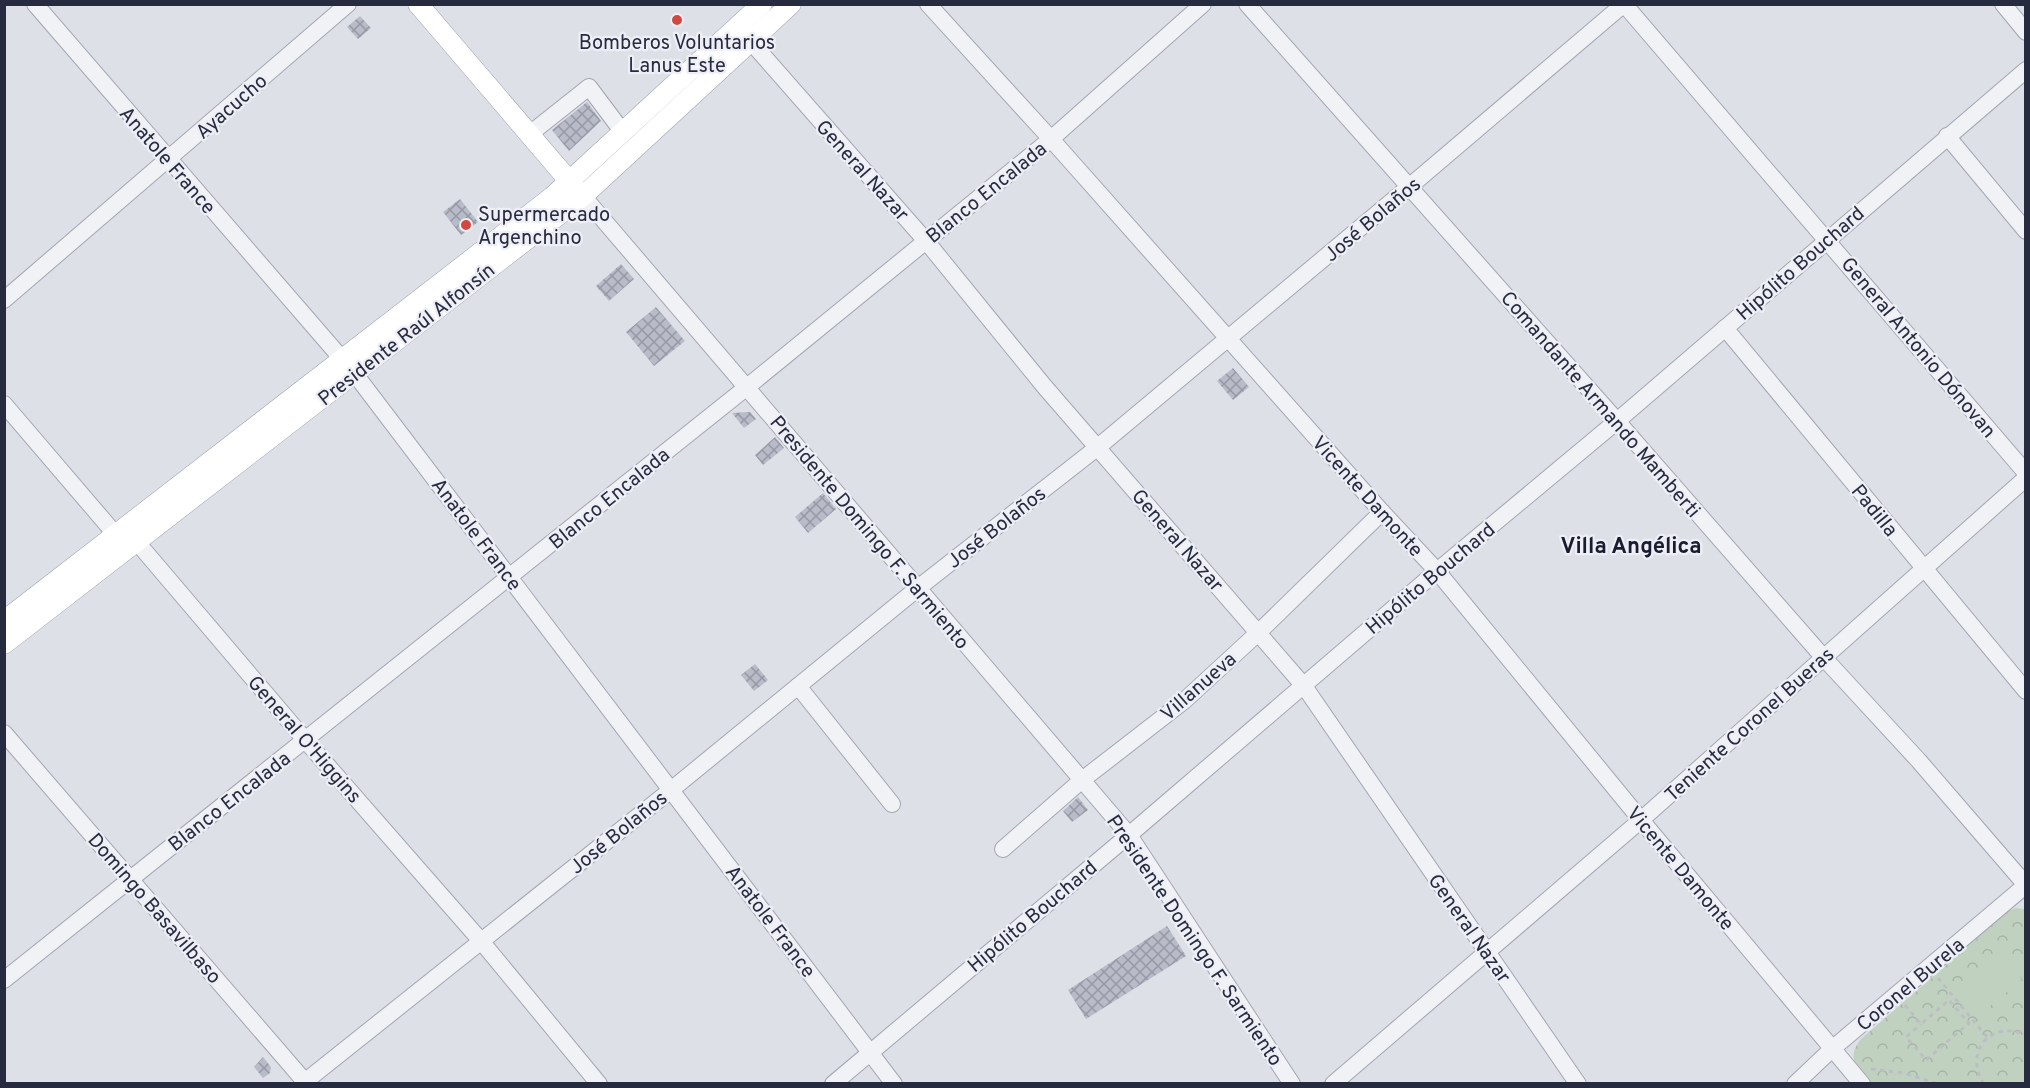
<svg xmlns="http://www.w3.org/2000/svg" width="2030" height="1088" font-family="Overpass,sans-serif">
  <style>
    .park { fill: url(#park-crowns) }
    .pitch { fill: #c0d2bf }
    .building { fill: url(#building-cross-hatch) }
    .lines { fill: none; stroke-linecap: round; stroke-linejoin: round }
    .minor-casing { stroke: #a3a6b2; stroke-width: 18 }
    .major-casing { stroke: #9da2b4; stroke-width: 21 }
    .path { stroke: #bcbec6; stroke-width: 3; stroke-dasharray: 4.5 4.5; stroke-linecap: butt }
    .minor { stroke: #f1f2f6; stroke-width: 16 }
    .major { stroke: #fff; stroke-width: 20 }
    .poi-dot { fill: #d04941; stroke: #eeeff6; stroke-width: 2 }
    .labels { text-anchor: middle; stroke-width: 4.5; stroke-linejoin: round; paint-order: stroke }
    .poi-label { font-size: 20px; fill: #272b3f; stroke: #eeeff6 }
    .street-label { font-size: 20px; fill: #272b3f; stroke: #eeeff6 }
    .quarter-label { font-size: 22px; font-weight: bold; fill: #1a1c30; stroke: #eeeff6 }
  </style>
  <defs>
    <pattern id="park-crowns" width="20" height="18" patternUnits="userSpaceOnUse" patternTransform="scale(1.5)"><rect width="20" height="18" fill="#c0d2bf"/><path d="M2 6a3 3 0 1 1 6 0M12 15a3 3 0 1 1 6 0" fill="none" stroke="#a5b4a5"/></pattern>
    <pattern id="building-cross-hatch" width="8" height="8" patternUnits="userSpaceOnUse" patternTransform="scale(1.5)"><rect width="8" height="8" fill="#b8bbc8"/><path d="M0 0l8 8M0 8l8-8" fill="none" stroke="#9698a4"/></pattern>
  </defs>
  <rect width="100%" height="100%" fill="#dee0e8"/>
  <path class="park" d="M2016,908l9,1v174h-156c-13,-16 -23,-25 -8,-44l147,-128z"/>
  <polygon class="pitch" points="2002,956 2022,979 1978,1016 1959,993"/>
  <g class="building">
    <polygon points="360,16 371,28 358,39 347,27"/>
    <polygon points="587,102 601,121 569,151 552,130"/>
    <polygon points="460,199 478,222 461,235 443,212"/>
    <polygon points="621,264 634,279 609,301 596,286"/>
    <polygon points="656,307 685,341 654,366 626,332"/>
    <polygon points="1233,368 1249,387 1233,400 1217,381"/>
    <polygon points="750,412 756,419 744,428 732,413"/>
    <polygon points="775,437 784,448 763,465 755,455"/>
    <polygon points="823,493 836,509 808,533 795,517"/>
    <polygon points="755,664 768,680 754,691 741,675"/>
    <polygon points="1078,797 1088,810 1072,822 1063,811"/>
    <polygon points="1167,926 1186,956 1086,1019 1068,990"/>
    <polygon points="263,1057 271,1067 270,1073 263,1078 254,1067"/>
  </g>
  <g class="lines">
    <defs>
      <g id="minor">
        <polyline points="35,4 355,374 894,1084"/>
        <polyline points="928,4 1051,139 1382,512 1437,571 1641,820 1862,1084"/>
        <polyline points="1247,4 1617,421 1824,658 1919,761 2026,885 1832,1049 1795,1084"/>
        <polyline points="1624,4 2026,473"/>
        <polyline points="2003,4 2026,32"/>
        <polyline points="738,27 926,241 1044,386 1304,686 1578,1084"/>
        <polyline points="531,133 589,87 622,131"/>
        <polyline points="1947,136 2026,231"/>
        <polyline points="583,196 1129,835 1292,1084"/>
        <polyline points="4,300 348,4"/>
        <polyline points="1725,328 2026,691"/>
        <polyline points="4,404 116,535 136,541 306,741 481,941 599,1084"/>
        <polyline points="798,686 892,804"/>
        <polyline points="4,733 307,1084"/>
        <polyline points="1003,849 1082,780 1184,701 1259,632 1382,512"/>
        <polyline points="4,980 747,387 1051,139 1203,4"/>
        <polyline points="302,1084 671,790 918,588 1098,447 1409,187 1624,4"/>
        <polyline points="833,1084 1129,835 1437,571 1617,421 2026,70"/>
        <polyline points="1333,1084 1641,820 2026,478"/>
      </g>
      <g id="major">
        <polyline points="418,4 577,190"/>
        <polyline points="4,621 552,197 762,4"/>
        <polyline points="4,644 583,196 791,4"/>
      </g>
    </defs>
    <use href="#minor" class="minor-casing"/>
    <use href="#major" class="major-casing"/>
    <g class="path">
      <polyline points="2026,926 2026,952"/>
      <polyline points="1938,978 1987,1037"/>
      <polyline points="1905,1005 1921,1024 1949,1000 1969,1023 1926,1060 1906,1037 1921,1024"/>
      <polyline points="1871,1069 1904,1073 1938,1084"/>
      <path d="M1984,1084c-21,-32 7,-65 42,-49"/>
    </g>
    <use href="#minor" class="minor"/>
    <use href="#major" class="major"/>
  </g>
  <g class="poi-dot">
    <circle cx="677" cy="20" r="6"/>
    <circle cx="466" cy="225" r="6"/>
  </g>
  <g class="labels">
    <g class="poi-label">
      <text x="677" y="49">Bomberos Voluntarios<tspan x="677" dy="23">Lanus Este</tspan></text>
      <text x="478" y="221" text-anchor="start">Supermercado<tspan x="478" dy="23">Argenchino</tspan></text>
    </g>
    <g class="street-label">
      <text transform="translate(231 106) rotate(-41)" y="7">Ayacucho</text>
      <text transform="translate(168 160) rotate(49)" y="7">Anatole France</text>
      <text transform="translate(863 170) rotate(48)" y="7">General Nazar</text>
      <text transform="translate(986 192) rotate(-39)" y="7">Blanco Encalada</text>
      <text transform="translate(1372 219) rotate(-40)" y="7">José Bolaños</text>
      <text transform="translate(1800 263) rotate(-41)" y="7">Hipólito Bouchard</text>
      <text transform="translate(406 334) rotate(-38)" y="7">Presidente Raúl Alfonsín</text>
      <text transform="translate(1919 347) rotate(50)" y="7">General Antonio Dónovan</text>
      <text transform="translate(1601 404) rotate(49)" y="7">Comandante Armando Mamberti</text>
      <text transform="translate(1368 496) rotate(48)" y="7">Vicente Damonte</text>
      <text transform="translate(609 498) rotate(-39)" y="7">Blanco Encalada</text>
      <text transform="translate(1875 510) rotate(51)" y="7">Padilla</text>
      <text transform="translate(996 527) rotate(-38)" y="7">José Bolaños</text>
      <text transform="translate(870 532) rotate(50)" y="7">Presidente Domingo F. Sarmiento</text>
      <text transform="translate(477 534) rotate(53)" y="7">Anatole France</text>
      <text transform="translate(1178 540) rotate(49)" y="7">General Nazar</text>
      <text transform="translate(1430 578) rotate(-40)" y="7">Hipólito Bouchard</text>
      <text transform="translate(1198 686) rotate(-41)" y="7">Villanueva</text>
      <text transform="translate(1749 724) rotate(-42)" y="7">Teniente Coronel Bueras</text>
      <text transform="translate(305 739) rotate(49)" y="7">General O'Higgins</text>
      <text transform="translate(229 801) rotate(-38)" y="7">Blanco Encalada</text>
      <text transform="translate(618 832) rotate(-39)" y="7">José Bolaños</text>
      <text transform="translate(1681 868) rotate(50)" y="7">Vicente Damonte</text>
      <text transform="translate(155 908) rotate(49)" y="7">Domingo Basavilbaso</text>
      <text transform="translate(1032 916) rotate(-40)" y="7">Hipólito Bouchard</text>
      <text transform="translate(771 921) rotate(53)" y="7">Anatole France</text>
      <text transform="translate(1470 928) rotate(55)" y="7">General Nazar</text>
      <text transform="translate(1195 940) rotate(56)" y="7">Presidente Domingo F. Sarmiento</text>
      <text transform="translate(1910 984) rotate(-40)" y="7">Coronel Burela</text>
    </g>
    <g class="quarter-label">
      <text x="1631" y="553">Villa Angélica</text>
    </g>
  </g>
  <rect width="2030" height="1088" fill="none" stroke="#272b3f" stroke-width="12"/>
</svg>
